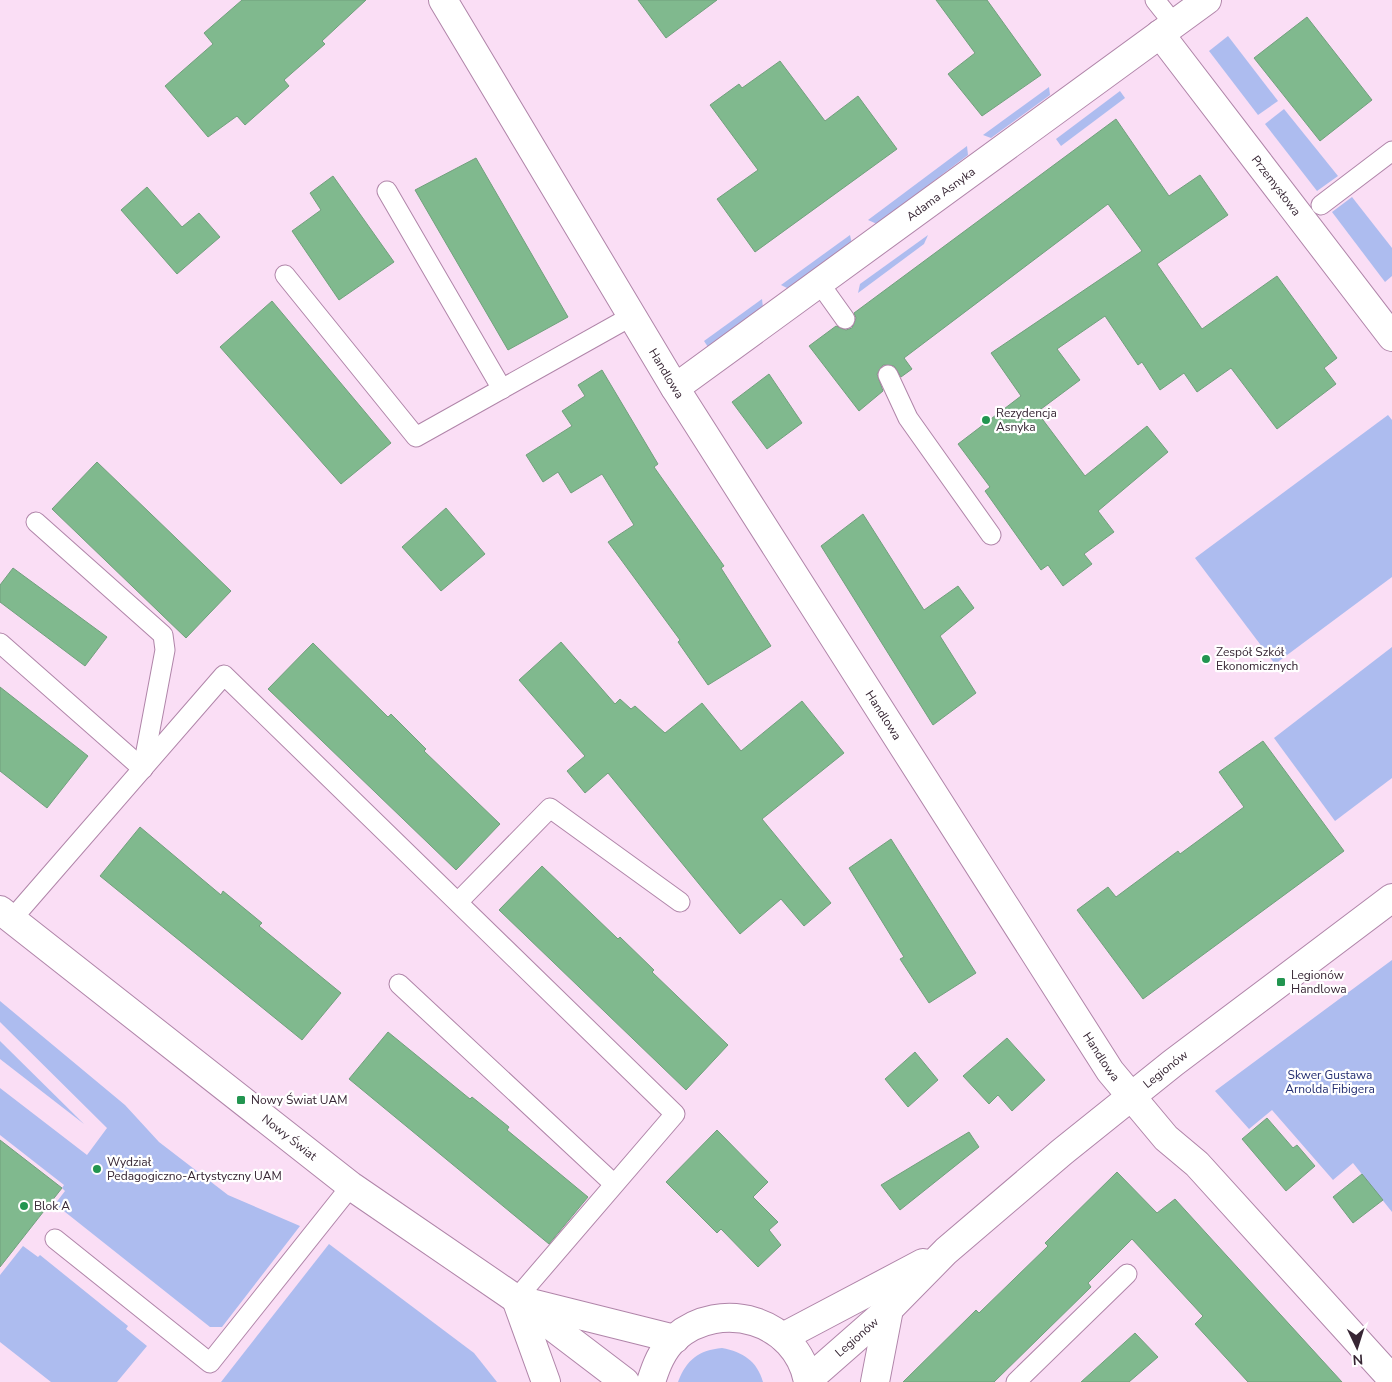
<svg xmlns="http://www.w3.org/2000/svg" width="1392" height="1382" font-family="'Nunito Sans',sans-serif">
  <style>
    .green { fill: #adbcef }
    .building { fill: #80b98e; stroke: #71a07d }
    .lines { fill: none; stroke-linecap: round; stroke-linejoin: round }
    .lane-casing { stroke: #b085a9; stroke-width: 21 }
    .street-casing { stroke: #b085a9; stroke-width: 30 }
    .secondary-casing { stroke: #b085a9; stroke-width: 30 }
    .lane { stroke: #fff; stroke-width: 19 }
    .street { stroke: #fff; stroke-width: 28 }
    .secondary { stroke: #fff; stroke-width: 28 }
    .poi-dot { fill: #229550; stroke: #fff; stroke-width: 2 }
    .labels { text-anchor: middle; stroke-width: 4.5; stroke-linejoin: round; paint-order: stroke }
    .street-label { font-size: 12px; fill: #372634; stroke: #fff }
    .poi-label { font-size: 12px; fill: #372634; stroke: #fff; text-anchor: start }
    .park-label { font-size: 12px; fill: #232e71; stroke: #fff }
  </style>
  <rect width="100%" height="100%" fill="#fadef5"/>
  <g class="green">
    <polygon points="1228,36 1278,101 1258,115 1209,51"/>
    <polygon points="1049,87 1050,95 991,138 983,135"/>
    <polygon points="1120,91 1125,98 1061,146 1056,139"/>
    <polygon points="1284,109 1338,176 1317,191 1265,124"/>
    <polygon points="967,146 968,155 877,224 868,220"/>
    <polygon points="1352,197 1392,248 1392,276 1385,282 1332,212"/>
    <polygon points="850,235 852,244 789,289 781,285"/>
    <polygon points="928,235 924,244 858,293 860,284"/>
    <polygon points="762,299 763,308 708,347 704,341"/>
    <polygon points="1388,415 1392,420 1392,577 1275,664 1195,558"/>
    <polygon points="1392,647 1392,778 1335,821 1274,738"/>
    <polygon points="1392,960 1392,1212 1353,1163 1333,1180 1272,1110 1249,1129 1215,1091"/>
    <polygon points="0,1001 125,1105 159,1142 228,1195 300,1226 222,1327 210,1327 55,1204 65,1191 62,1188 64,1185 0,1135 0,1088 87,1155 107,1128 0,1022"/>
    <polygon points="0,1041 84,1124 0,1059"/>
    <polygon points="329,1244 474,1353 497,1382 221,1382"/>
    <polygon points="23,1246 38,1257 40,1255 128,1326 126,1329 147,1346 117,1382 51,1382 0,1342 0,1275"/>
    <path d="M722,1348c21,4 35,13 41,34h-85c8,-22 21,-32 44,-34z"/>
  </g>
  <g class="building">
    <polygon points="242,0 366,0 322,41 325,44 284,80 289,86 245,125 237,116 208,137 165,86 213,44 204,33"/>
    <polygon points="638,0 717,0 666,38"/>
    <polygon points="936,0 987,0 1041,75 982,116 948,74 975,53"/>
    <polygon points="1307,17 1372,100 1320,141 1254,58"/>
    <polygon points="780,61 825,121 858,96 897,149 755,252 717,199 758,170 710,105 739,84 742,88"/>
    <polygon points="1116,119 1169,196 1200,175 1228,215 1157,264 1202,329 1277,276 1337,358 1324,368 1336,384 1277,429 1231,368 1197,392 1184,373 1160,390 1142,362 1138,365 1105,316 1057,349 1080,380 1037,412 1085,476 1147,426 1168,452 1098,511 1114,532 1084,554 1092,564 1063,586 1048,565 1041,570 985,491 990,487 958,444 1021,396 991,353 1142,251 1108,204 904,358 912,369 901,377 894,366 883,365 877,374 883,391 859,411 809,346 836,326 846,330 852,328 856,318 854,313"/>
    <polygon points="476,158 568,317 508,350 415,190"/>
    <polygon points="333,176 394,262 339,300 292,231 321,210 310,193"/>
    <polygon points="147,187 182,227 199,213 220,237 177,274 121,210"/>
    <polygon points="272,301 391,443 341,484 220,347"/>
    <polygon points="602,370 658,464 654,467 724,566 721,568 771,646 708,685 678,642 680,640 608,542 634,525 602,474 571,493 558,472 543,482 526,455 572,426 562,411 585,396 578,385"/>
    <polygon points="769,374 802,423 767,449 732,402"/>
    <polygon points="97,462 231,591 186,638 52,509"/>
    <polygon points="446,508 485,554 441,591 402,547"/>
    <polygon points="863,514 924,610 958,586 974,608 940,636 976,693 933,725 821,546"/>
    <polygon points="13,568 107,637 85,666 0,602 0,585"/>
    <polygon points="561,642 615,704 620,699 631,709 635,706 665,733 702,703 741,751 802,701 844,753 762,819 831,903 804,926 781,899 740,934 608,773 585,793 567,771 585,756 519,680"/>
    <polygon points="313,643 388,717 391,714 426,749 424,751 500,824 456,870 268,689"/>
    <polygon points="0,687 88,756 47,808 0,771"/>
    <polygon points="1263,741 1344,851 1143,999 1077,910 1108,887 1116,897 1178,851 1180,854 1244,807 1219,772"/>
    <polygon points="140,827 221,895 223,891 262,923 259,926 341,993 302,1040 100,876"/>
    <polygon points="891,839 976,973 929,1003 900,959 904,957 849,868"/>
    <polygon points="542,866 618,939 620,937 654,970 652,972 728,1045 686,1090 499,910"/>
    <polygon points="388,1032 470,1099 472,1097 509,1127 507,1130 588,1197 549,1244 349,1079"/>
    <polygon points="1007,1038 1045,1080 1012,1111 998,1095 989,1104 963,1076"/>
    <polygon points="915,1052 938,1080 908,1107 885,1079"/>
    <polygon points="1267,1118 1293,1148 1297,1145 1315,1166 1286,1191 1242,1139"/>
    <polygon points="717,1130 768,1182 753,1197 778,1222 769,1230 781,1245 758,1267 721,1229 717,1233 666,1182"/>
    <polygon points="969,1132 979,1147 900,1210 881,1185"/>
    <polygon points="0,1140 62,1188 0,1267"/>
    <polygon points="1117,1172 1157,1213 1175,1199 1342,1382 1248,1382 1195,1324 1203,1316 1132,1239 1088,1283 1091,1287 994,1382 903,1382 976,1310 979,1313 1048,1246 1045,1243"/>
    <polygon points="1362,1174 1383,1200 1353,1223 1333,1197"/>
    <polygon points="1135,1333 1158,1357 1129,1382 1081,1382"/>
  </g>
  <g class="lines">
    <defs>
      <g id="lane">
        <polyline points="1155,0 1174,24"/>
        <polyline points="387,191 502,389"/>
        <polyline points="1321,205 1392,151"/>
        <polyline points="285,275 416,437 632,316"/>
        <polyline points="820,284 845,319"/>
        <polyline points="888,375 908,418 991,535"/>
        <polyline points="36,522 163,635 165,650 143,767"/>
        <polyline points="0,643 143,769"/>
        <polyline points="458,902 550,808 680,902"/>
        <polyline points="12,919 224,675 675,1114 516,1299"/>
        <polyline points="399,984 614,1184"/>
        <polyline points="55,1239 210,1363 351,1186"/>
        <polyline points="1016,1382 1127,1274"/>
      </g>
      <g id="street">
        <path id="s1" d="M443,0l232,388 435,683 56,67 31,26 195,215"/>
        <path id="s2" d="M1160,34l232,303"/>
        <path id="s3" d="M675,388l532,-388"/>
      </g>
      <g id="secondary">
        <path id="s4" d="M0,910l351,276 165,113 109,83"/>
        <polyline points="516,1299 546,1382"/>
        <polyline points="527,1302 675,1339"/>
        <polyline points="783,1337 923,1263"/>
        <path id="s5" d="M808,1380l81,-71 57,-58 116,-99 111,-89 219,-165"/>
        <path d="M651,1382c5,-16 11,-32 24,-44 46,-40 122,-18 133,44"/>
        <polyline points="875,1382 889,1309"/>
      </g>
    </defs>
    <use href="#lane" class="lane-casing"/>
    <use href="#street" class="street-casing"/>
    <use href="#secondary" class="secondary-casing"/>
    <use href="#lane" class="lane"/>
    <use href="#street" class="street"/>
    <use href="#secondary" class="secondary"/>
  </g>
  <g class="poi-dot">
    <circle cx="986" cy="420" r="5"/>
    <circle cx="1206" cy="659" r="5"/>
    <rect x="1276" y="977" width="10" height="10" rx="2.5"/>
    <rect x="236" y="1095" width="10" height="10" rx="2.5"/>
    <circle cx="97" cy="1169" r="5"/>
    <circle cx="24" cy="1206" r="5"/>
  </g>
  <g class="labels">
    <g class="street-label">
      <text dy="4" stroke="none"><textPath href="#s2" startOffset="191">Przemysłowa</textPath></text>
      <text dy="4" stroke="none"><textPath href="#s3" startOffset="329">Adama Asnyka</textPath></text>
      <text dy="4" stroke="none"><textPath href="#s1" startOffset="435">Handlowa</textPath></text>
      <text dy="4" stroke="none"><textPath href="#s1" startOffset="840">Handlowa</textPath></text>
      <text dy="4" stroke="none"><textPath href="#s1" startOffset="1245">Handlowa</textPath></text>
      <text dy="4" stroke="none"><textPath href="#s5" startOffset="474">Legionów</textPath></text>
      <text dy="4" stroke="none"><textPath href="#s4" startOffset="368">Nowy Świat</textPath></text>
      <text dy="4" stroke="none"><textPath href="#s5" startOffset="65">Legionów</textPath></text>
    </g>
    <g class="poi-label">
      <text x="996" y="417">Rezydencja<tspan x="996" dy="14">Asnyka</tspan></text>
      <text x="1216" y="656">Zespół Szkół<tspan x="1216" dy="14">Ekonomicznych</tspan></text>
      <text x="1291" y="979">Legionów<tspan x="1291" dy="14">Handlowa</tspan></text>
      <text x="251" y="1104">Nowy Świat UAM</text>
      <text x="107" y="1166">Wydział<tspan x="107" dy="14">Pedagogiczno-Artystyczny UAM</tspan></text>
      <text x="34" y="1210">Blok A</text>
    </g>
    <g class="park-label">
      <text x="1330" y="1079">Skwer Gustawa<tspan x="1330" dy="14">Arnolda Fibigera</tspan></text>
    </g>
  </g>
  <g transform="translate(1357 1347) rotate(176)" stroke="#ffffff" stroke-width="4" paint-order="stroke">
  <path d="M0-4L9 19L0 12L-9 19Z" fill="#372634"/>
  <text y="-8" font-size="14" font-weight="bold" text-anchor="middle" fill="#372634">N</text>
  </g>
</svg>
